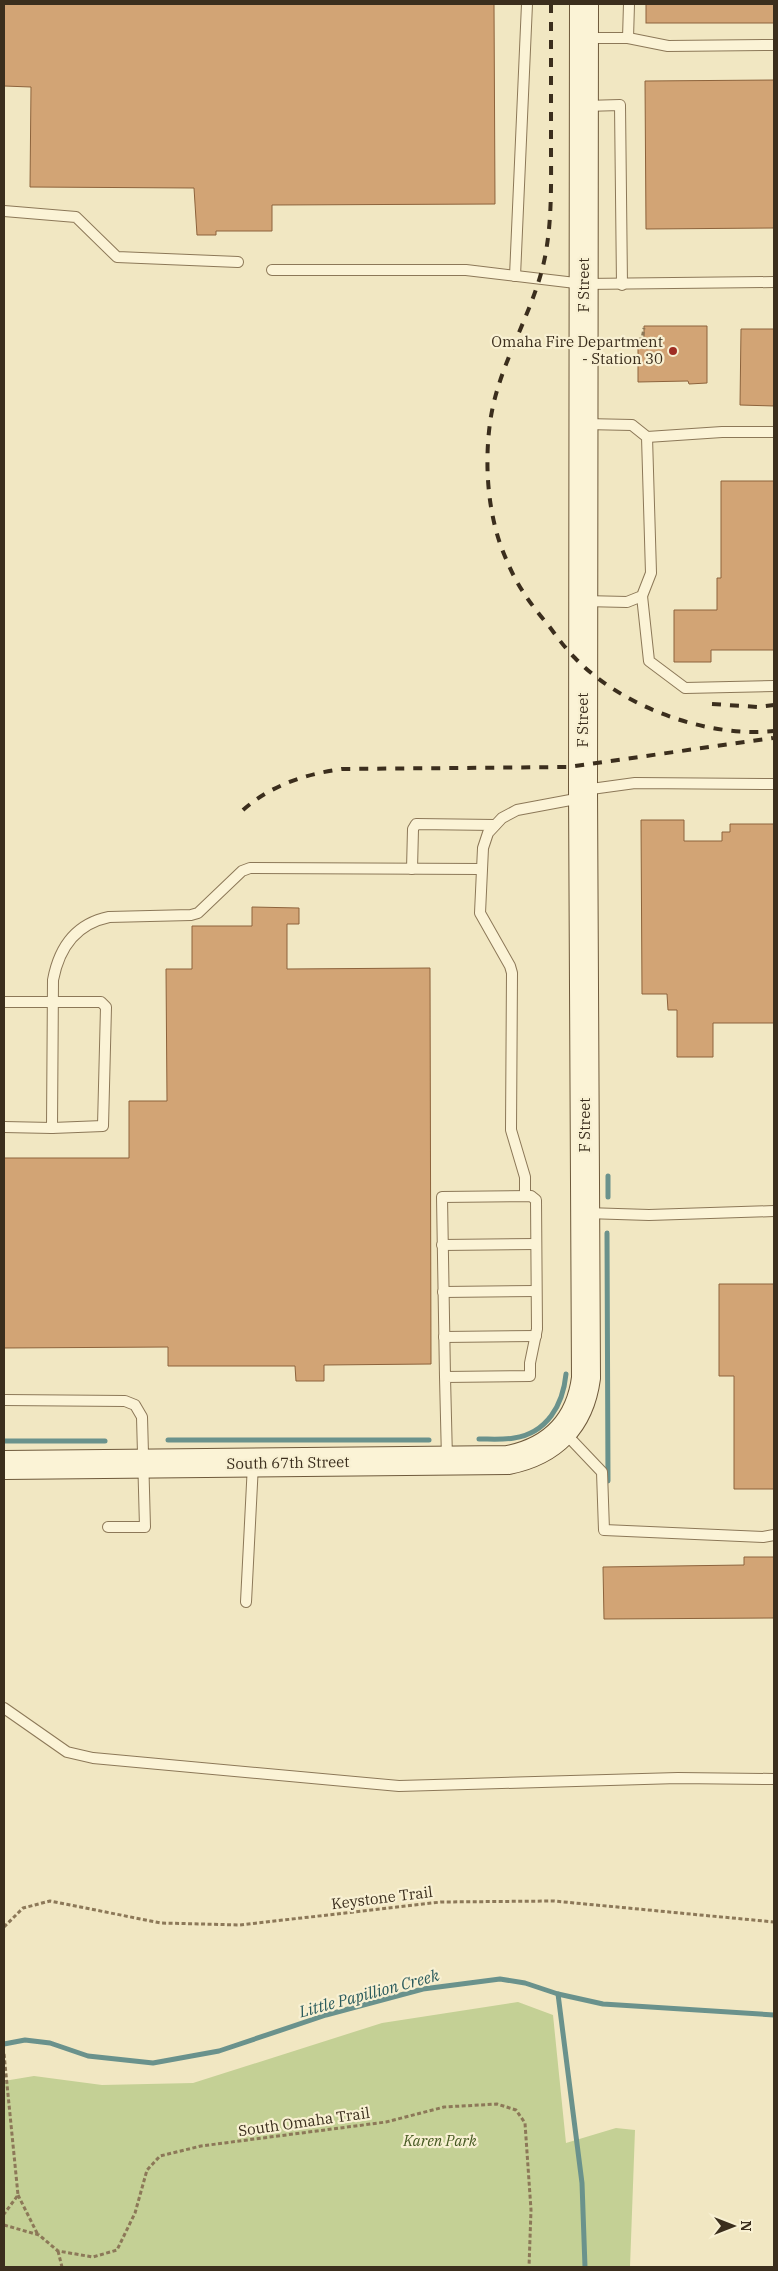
<svg xmlns="http://www.w3.org/2000/svg" width="778" height="2271" font-family="'IBM Plex Serif',serif">
  <style>
    .green { fill: #c4d095 }
    .lines { fill: none; stroke-linecap: round; stroke-linejoin: round }
    .stream { stroke: #6a928c; stroke-width: 5 }
    .building { fill: #d2a475; stroke: #8d633c }
    .lane-casing { stroke: #8c7858; stroke-width: 12 }
    .secondary-casing { stroke: #6e593b; stroke-width: 30 }
    .path { stroke: #8c7858; stroke-width: 3; stroke-dasharray: 4 2.5; stroke-linecap: butt }
    .lane { stroke: #fbf3d6; stroke-width: 10 }
    .secondary { stroke: #fbf3d6; stroke-width: 28 }
    .rail { stroke: #3b2e1d; stroke-width: 4; stroke-dasharray: 9 9; stroke-linecap: butt }
    .poi-dot { fill: #9f2d23; stroke: #f8f0d2; stroke-width: 2 }
    .labels { text-anchor: middle; stroke-width: 4.5; stroke-linejoin: round; paint-order: stroke }
    .street-label { font-size: 15px; fill: #3b2e1d; stroke: #f8f0d2 }
    .poi-label { font-size: 15px; fill: #3b2e1d; stroke: #f8f0d2; text-anchor: end }
    .park-label { font-size: 15px; font-style: italic; fill: #465922; stroke: #f8f0d2 }
    .water-label { font-size: 16px; font-style: italic; fill: #2b5b5c; stroke: #f8f0d2 }
  </style>
  <rect width="100%" height="100%" fill="#f1e7c2"/>
  <polygon class="green" points="518,2002 553,2015 566,2143 616,2128 635,2130 630,2267 4,2267 4,2081 34,2076 102,2085 193,2083 382,2023"/>
  <g class="lines">
    <g class="stream">
      <polyline points="608,1176 608,1197"/>
      <polyline points="607,1233 608,1481"/>
      <path d="M479,1439c11,0 24,1 35,-1 33,-5 49,-33 52,-64"/>
      <polyline points="168,1440 429,1440"/>
      <polyline points="4,1441 105,1441"/>
      <polyline points="558,1994 582,2183 585,2267"/>
      <polyline points="4,2044 25,2040 50,2043 88,2056 153,2063 219,2051 326,2015 423,1989 500,1979 525,1983 558,1994 603,2004 774,2015"/>
    </g>
  </g>
  <g class="building">
    <polygon points="4,4 494,4 495,204 272,205 272,231 216,231 216,235 197,235 194,188 30,187 31,87 4,86"/>
    <rect x="646" y="4" width="128" height="19"/>
    <polygon points="774,80 774,228 646,229 645,81"/>
    <polygon points="644,326 707,326 707,383 689,384 688,381 638,382 638,339 644,339"/>
    <polygon points="741,329 774,329 774,406 740,405"/>
    <polygon points="721,481 774,481 774,650 711,650 711,662 674,662 674,610 717,610 717,578 721,578"/>
    <polygon points="641,820 684,820 684,841 722,841 722,832 730,832 730,824 774,824 774,1023 713,1023 713,1057 677,1057 677,1010 668,1010 667,994 642,994"/>
    <polygon points="252,907 299,908 299,924 287,924 287,969 430,968 431,1364 324,1365 324,1381 296,1381 295,1366 168,1366 168,1347 4,1348 4,1158 129,1158 129,1101 167,1101 166,969 192,969 192,926 252,926"/>
    <polygon points="719,1284 774,1284 774,1489 734,1489 734,1376 719,1376"/>
    <polygon points="744,1557 774,1557 774,1618 604,1619 603,1567 744,1565"/>
  </g>
  <g class="lines">
    <defs>
      <g id="lane">
        <polyline points="585,38 628,38 668,46 774,45"/>
        <polyline points="628,38 629,4"/>
        <polyline points="585,106 620,105 622,285"/>
        <polyline points="4,211 76,217 117,257 238,262"/>
        <polyline points="272,270 466,270 584,284 774,282"/>
        <polyline points="515,276 527,4"/>
        <polyline points="647,437 722,432 774,432"/>
        <polyline points="642,596 649,661 685,688 774,686"/>
        <polyline points="584,601 627,602 642,596 651,573 647,437 632,425 585,424"/>
        <polyline points="584,790 635,783 774,784"/>
        <polyline points="412,869 413,829 416,824 495,825"/>
        <polyline points="4,1002 101,1002 106,1007 103,1126 52,1128"/>
        <path d="M4,1127l48,1 1,-148c6,-32 22,-56 56,-63l82,-2 7,-2 44,-42 8,-3 231,1"/>
        <polyline points="525,1196 525,1177 511,1130 512,973 510,966 480,913 483,848 488,833 502,818 517,810 581,798"/>
        <polyline points="586,1213 649,1215 774,1211"/>
        <polyline points="442,1245 536,1244"/>
        <polyline points="443,1292 536,1291"/>
        <polyline points="444,1337 536,1336"/>
        <polyline points="445,1377 442,1197 531,1196 536,1200 537,1329 530,1363 530,1376 445,1377 447,1459"/>
        <polyline points="4,1400 125,1401 135,1405 142,1417 145,1527 108,1527"/>
        <polyline points="564,1432 602,1472 604,1530 763,1537 774,1535"/>
        <polyline points="246,1602 253,1464"/>
        <polyline points="4,1708 67,1752 93,1758 399,1786 678,1778 774,1779"/>
      </g>
      <path id="secondary" d="M4,1465l504,-5c45,-9 72,-37 78,-82l-3,-588 1,-786"/>
    </defs>
    <use href="#lane" class="lane-casing"/>
    <use href="#secondary" class="secondary-casing"/>
    <g class="path">
      <polyline points="626,340 642,339 644,328"/>
      <polyline points="4,1927 23,1908 50,1901 161,1923 240,1925 441,1902 554,1901 774,1922"/>
      <polyline points="4,2054 18,2195 4,2214"/>
      <polyline points="18,2195 38,2235"/>
      <polyline points="4,2225 39,2235 58,2251 93,2257 117,2250 135,2213 147,2170 160,2156 201,2146 386,2122 444,2107 497,2104 516,2110 525,2123 531,2210 529,2267"/>
      <polyline points="58,2251 62,2267"/>
    </g>
    <use href="#lane" class="lane"/>
    <use href="#secondary" class="secondary"/>
    <g class="rail">
      <path d="M551,4c0,47 0,94 0,141 0,33 1,67 -4,100 -8,61 -49,116 -57,178 -6,44 -2,97 17,138 10,25 25,45 42,65 8,11 16,22 26,32 47,49 132,80 199,73"/>
      <polyline points="712,704 758,707 774,705"/>
      <path d="M243,810c28,-25 63,-36 99,-41l226,-2 205,-29"/>
    </g>
  </g>
  <circle class="poi-dot" cx="673" cy="351" r="5"/>
  <g class="labels">
    <g class="street-label">
      <text transform="translate(584 285) rotate(-90)" y="5">F Street</text>
      <text transform="translate(583 720) rotate(-90)" y="5">F Street</text>
      <text transform="translate(585 1125) rotate(-90)" y="5">F Street</text>
      <text transform="translate(288 1463) rotate(-1)" y="5">South 67th Street</text>
      <text transform="translate(382 1898) rotate(-7)" y="5">Keystone Trail</text>
      <text transform="translate(304 2122) rotate(-8)" y="5">South Omaha Trail</text>
    </g>
    <g class="poi-label">
      <text x="663" y="347">Omaha Fire Department<tspan x="663" dy="17">- Station 30</tspan></text>
    </g>
    <g class="park-label">
      <text x="440" y="2146">Karen Park</text>
    </g>
    <g class="water-label">
      <text transform="translate(369 1993) rotate(-15)" y="6">Little Papillion Creek</text>
    </g>
  </g>
  <rect width="778" height="2271" fill="none" stroke="#3b2e1d" stroke-width="10"/>
  <g transform="translate(733 2226) rotate(90)" stroke="#f8f0d2" stroke-width="4" paint-order="stroke">
  <path d="M0-4L9 19L0 12L-9 19Z" fill="#3b2e1d"/>
  <text y="-8" font-size="14" font-weight="bold" text-anchor="middle" fill="#3b2e1d">N</text>
  </g>
</svg>
